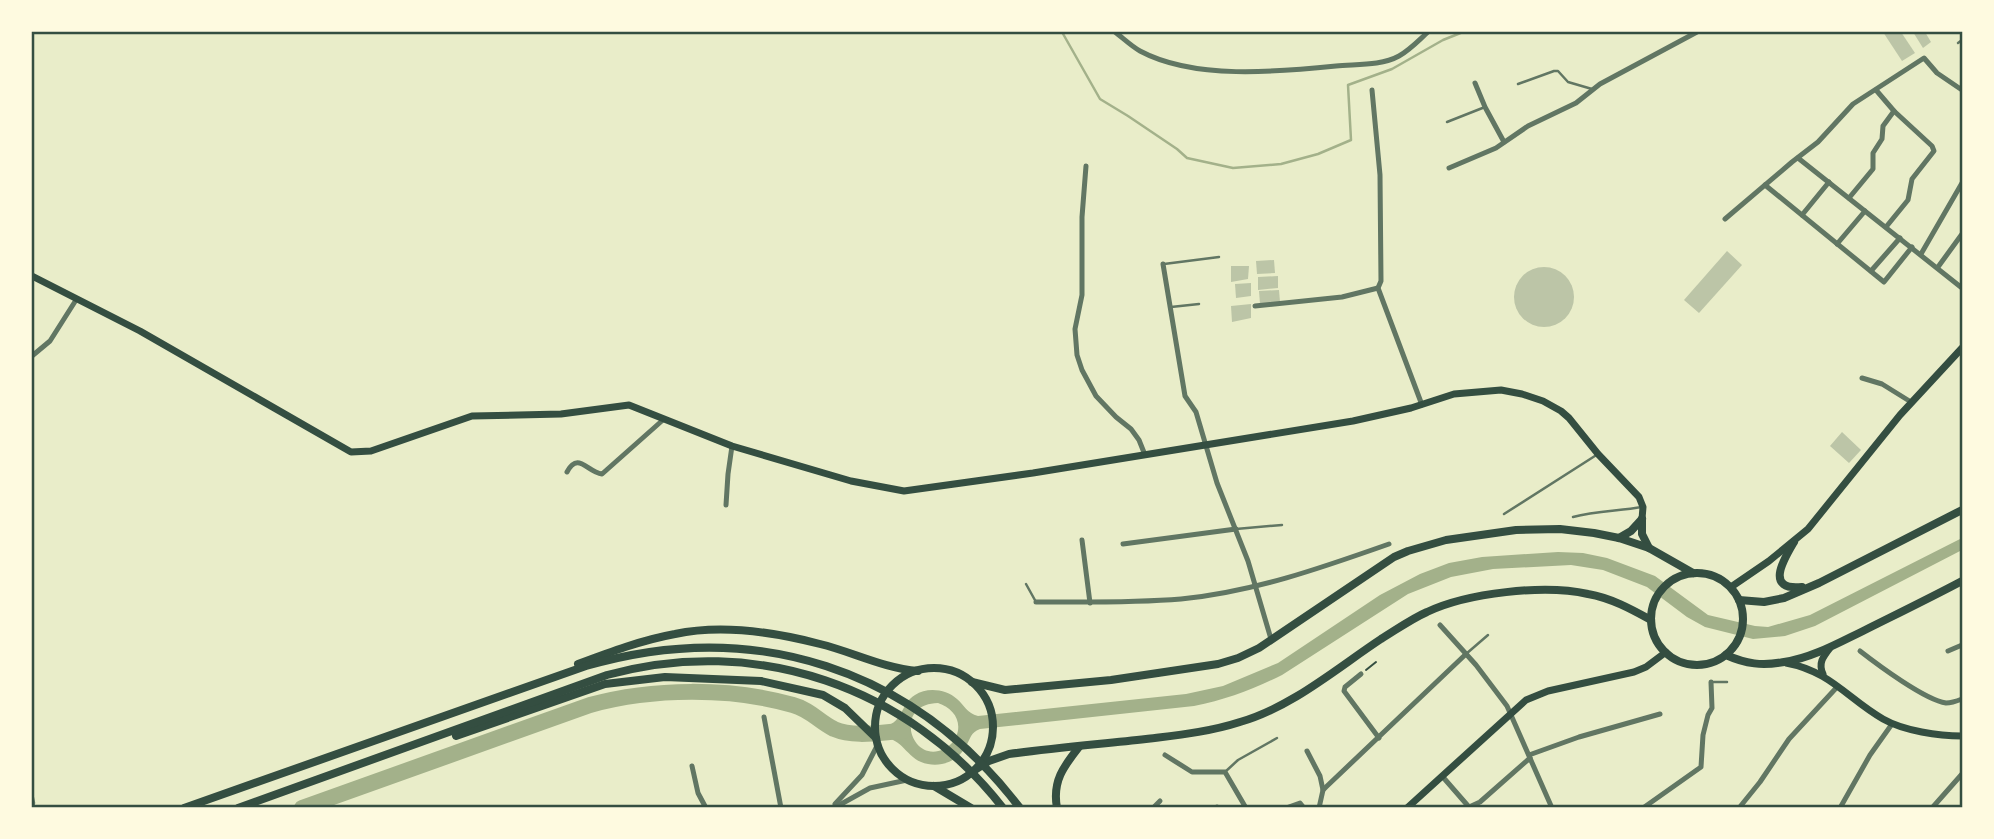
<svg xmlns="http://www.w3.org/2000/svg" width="1994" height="839" font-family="'Work Sans',sans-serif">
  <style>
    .water { fill: #a3b18a; fill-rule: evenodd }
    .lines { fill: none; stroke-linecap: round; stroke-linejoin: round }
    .stream { stroke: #a3b18a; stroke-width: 2.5 }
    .river { stroke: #a3b18a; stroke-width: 16 }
    .building { fill: #bcc5a7 }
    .path { stroke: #344e41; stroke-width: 2 }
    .service { stroke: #617663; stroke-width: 2.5 }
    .minor { stroke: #617663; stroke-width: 5 }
    .secondary { stroke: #344e41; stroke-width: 7 }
    .primary { stroke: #344e41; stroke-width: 8 }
    .trunk { stroke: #344e41; stroke-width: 8 }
    .neatline { fill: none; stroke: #344e41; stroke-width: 2.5 }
  </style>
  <rect width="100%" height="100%" fill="#e9edc9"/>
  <path class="water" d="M1962,538v12l-147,76 -30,10 -32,3 -48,-12 -18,-10 -40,-30 -44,-17 -32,-5 -78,4 -42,8 -43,17 -126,81c-28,14 -56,25 -88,31l-214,23c-10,4 -9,9 -14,17 -7,14 -23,21 -38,18 -20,-3 -24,-24 -42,-26l-1,-12c19,-4 15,-22 30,-31 12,-8 31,-6 42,4 7,6 10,14 21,17l208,-22 37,-8 55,-23 102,-68 40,-21 29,-11 33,-6 76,-5 25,1 24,5 48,18 53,39 47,11 13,1 42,-12zM938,703c15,5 25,18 18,34 -3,6 -7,9 -12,12 -33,16 -52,-45 -6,-46z"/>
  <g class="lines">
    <polyline class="stream" points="1062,32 1100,99 1128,116 1177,149 1187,158 1233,168 1281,164 1318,154 1351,140 1348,85 1392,69 1443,40 1463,32"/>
    <path class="river" d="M302,808l288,-103c62,-17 140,-18 203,0 18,5 25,16 41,24 21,9 48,3 69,2"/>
  </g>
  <g class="building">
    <polygon points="1883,32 1901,32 1915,53 1902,61"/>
    <polygon points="1913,32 1925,32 1931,42 1923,48"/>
    <polygon points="1727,251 1742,265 1699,313 1684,300"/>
    <polygon points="1274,260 1275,273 1257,274 1256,261"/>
    <polygon points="1231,266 1249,266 1248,279 1231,282"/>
    <circle cx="1544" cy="297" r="30"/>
    <polygon points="1278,276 1278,288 1258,290 1258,277"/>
    <polygon points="1251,283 1251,296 1236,298 1235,284"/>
    <polygon points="1279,290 1280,302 1260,304 1259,291"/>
    <polygon points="1251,304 1251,318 1232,322 1231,306"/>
    <polygon points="1842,432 1861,450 1849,463 1830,446"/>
  </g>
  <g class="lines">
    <polyline class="path" points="1366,670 1376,662"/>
    <g class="service">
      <polyline points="1958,43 1962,40"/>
      <polyline points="1518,84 1554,71 1558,71 1568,82 1592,89"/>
      <polyline points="1447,122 1485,107"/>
      <polyline points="1164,264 1219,257"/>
      <polyline points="1171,307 1199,304"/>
      <polyline points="1504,514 1598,454"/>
      <path d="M1573,517c22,-6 45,-6 69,-10"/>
      <polyline points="1236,529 1282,525"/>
      <polyline points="1026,584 1036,602"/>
      <polyline points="1466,654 1488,635"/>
      <polyline points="1713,682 1727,682"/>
      <polyline points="1225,772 1238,760 1277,738"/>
      <polyline points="32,793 34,803 33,807"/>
    </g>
    <g class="minor">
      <path d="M1115,32c8,6 16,14 25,19 54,29 137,21 196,15 20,-2 45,0 63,-10 11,-6 20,-16 29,-24"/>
      <polyline points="1475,83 1485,107 1504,142"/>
      <polyline points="1372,90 1380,175 1381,281 1378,288 1422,405"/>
      <polyline points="1876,90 1894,111 1932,146 1934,151 1912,179 1908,200 1886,227"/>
      <polyline points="1798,158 1962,288"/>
      <polyline points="1086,166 1082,217 1082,295 1075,329 1077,355 1082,370 1096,396 1116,417 1131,429 1139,440 1145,455"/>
      <polyline points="1449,168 1496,148 1528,126 1576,103 1600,84 1697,32"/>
      <polyline points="1765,185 1884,282 1912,247"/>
      <polyline points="1849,198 1873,169 1873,153 1882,139 1883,126 1894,111"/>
      <polyline points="1802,215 1829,182"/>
      <polyline points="1725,219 1792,162 1818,142 1853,104 1924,58 1937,73 1962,90"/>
      <polyline points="1837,244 1865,211"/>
      <polyline points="1921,254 1962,183"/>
      <polyline points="1163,264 1185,396 1196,412 1217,483 1248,561 1271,639"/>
      <polyline points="1938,267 1962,234"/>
      <polyline points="1871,271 1900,238"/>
      <polyline points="1255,306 1342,297 1378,288"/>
      <polyline points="32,356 50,341 76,300"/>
      <polyline points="1862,378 1882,384 1911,402"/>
      <path d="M567,472c11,-21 20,0 35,2l62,-55"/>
      <polyline points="726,505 728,474 732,446"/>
      <polyline points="1082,540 1090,603"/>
      <polyline points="1123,544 1236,529"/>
      <path d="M1036,602c48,0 97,1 145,-3 72,-7 140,-31 208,-55"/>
      <polyline points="1440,625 1476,665 1507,706 1552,808"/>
      <path d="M1860,651c18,14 65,49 86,52 6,0 11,-2 16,-4"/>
      <polyline points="1948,651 1962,645"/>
      <polyline points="1361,674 1345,687 1344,691 1379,738"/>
      <polyline points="764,717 781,808"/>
      <polyline points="1307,751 1320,776 1323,790"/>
      <polyline points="1165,755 1192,772 1225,772 1246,808"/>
      <polyline points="1529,755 1579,737 1660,714"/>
      <polyline points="692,766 698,793 706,808"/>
      <polyline points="1442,776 1469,807"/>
      <polyline points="835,804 862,775 878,744"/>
      <polyline points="1217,807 1217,808"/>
      <polyline points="33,808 33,807"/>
      <polyline points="834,808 870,788 907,780"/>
      <polyline points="1153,808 1160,801"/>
      <polyline points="1286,808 1300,803 1304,808"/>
      <polyline points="1319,808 1323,790 1326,787 1466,654"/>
      <polyline points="1467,808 1480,802 1530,758"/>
      <polyline points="1643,808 1701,767 1703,735 1708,715 1712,708 1711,682"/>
      <polyline points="1739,808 1760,782 1789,739 1838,686"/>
      <polyline points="1840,808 1870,755 1892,724"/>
      <polyline points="1932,808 1962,774"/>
    </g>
    <g class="secondary">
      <polyline points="32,276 140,331 351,452 371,451 472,416 561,414 629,405 732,446 851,481 904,491 1033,473 1353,421 1411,408 1454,394 1501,390 1522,394 1543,401 1561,411 1569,418 1598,454 1639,497 1643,507 1642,519"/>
      <polyline points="1731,587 1769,561 1808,529 1900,415 1962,348"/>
      <path d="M1786,663c44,8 62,36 97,56 21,12 56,17 79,17"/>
      <path d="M1823,674c-5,-11 0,-17 7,-26"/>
      <polyline points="1407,808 1526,700 1548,691 1634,672 1646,667 1666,652"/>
    </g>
    <g class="primary">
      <polyline points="1642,519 1642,534 1649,548"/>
      <polyline points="1619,538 1631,531 1642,519"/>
      <path d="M1794,542c-10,17 -30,49 8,45"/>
      <circle cx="1697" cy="619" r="46"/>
      <polyline points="1739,600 1764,602 1784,598 1819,583 1962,510"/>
      <path d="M1726,655c20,9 36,11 58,7 28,-4 56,-20 81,-32 32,-16 65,-32 97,-49"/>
      <polyline points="972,682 1005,690 1111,680 1218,664 1238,658 1259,648 1394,557 1408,551 1446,540 1516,530 1560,529 1594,533 1619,538 1649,548 1693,573"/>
      <path d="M975,770l14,-9 20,-7c46,-6 92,-10 137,-15 32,-4 63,-7 94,-17 52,-15 97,-54 141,-83 15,-9 30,-20 46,-27 40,-19 117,-28 161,-18 23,4 43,15 63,26"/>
    </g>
    <g class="trunk">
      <path d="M578,664c32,-12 64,-24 97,-30 47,-10 99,-2 145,10 33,8 63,24 98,27"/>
      <circle cx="934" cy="727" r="59"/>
      <polyline points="456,736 605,684 665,677 761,681 823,695 845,708 876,738"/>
      <polyline points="934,786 971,808"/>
      <path d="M184,808l402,-142c169,-49 327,2 434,142"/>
      <path d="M238,808l369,-133c149,-41 301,11 396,133"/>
      <path d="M1057,808c-5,-27 7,-42 22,-61"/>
    </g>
  </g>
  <rect width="1994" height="839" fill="none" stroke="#fefae0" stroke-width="66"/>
  <rect x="33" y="33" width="1928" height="773" class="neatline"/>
</svg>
